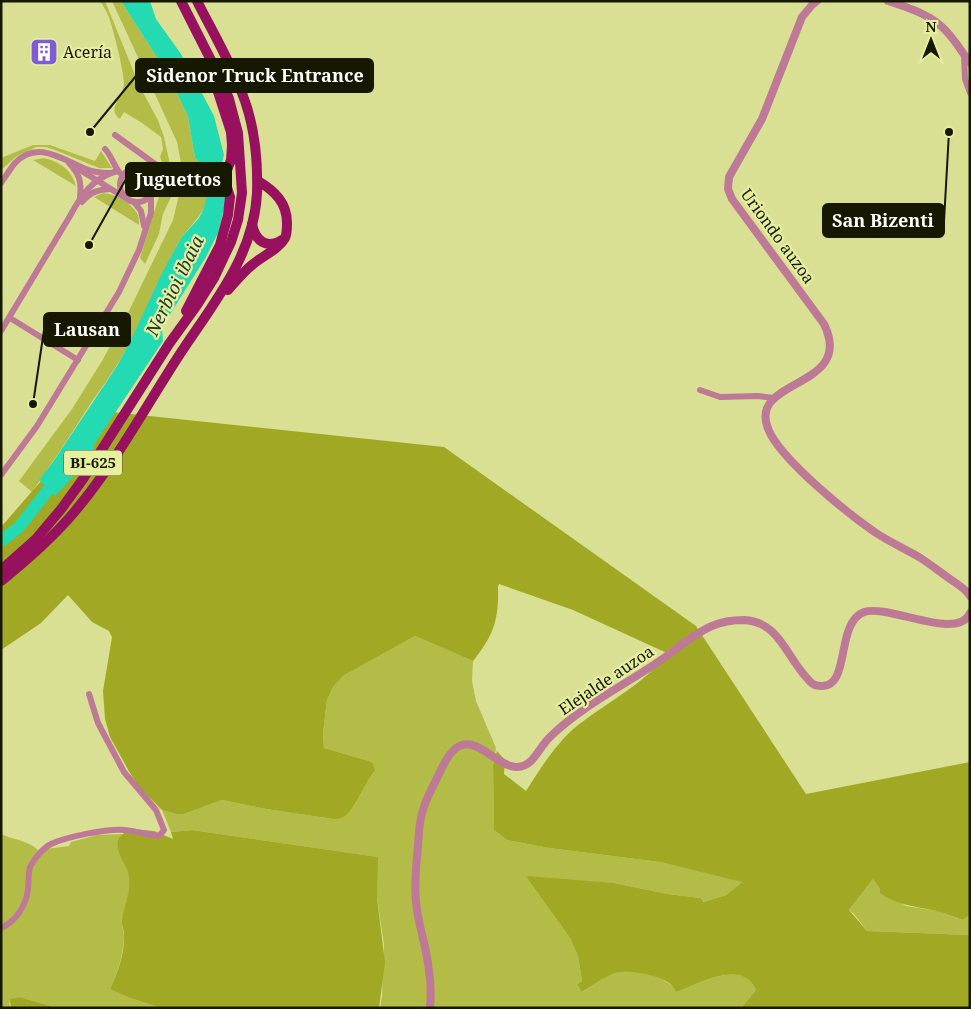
<svg xmlns="http://www.w3.org/2000/svg" width="971" height="1009" font-family="'Noto Serif',serif">
  <style>
    .green { fill: #b4bc48 }
    .forest { fill: #a1a924 }
    .water { fill: #23dab3 }
    .lines { fill: none; stroke-linecap: round; stroke-linejoin: round }
    .river { stroke: #23dab3; stroke-width: 12 }
    .minor { stroke: #bd7996; stroke-width: 6 }
    .tertiary { stroke: #bd7996; stroke-width: 8 }
    .primary { stroke: #98115e; stroke-width: 10 }
    .labels { text-anchor: middle; stroke-width: 4.5; stroke-linejoin: round; paint-order: stroke }
    .shield { fill: #e6eea0; stroke: #545830; stroke-width: 1 }
    .shield-label { font-size: 15px; font-weight: bold; fill: #161800 }
    .poi-label { font-size: 16px; fill: #161800; stroke: #e6eea0; text-anchor: start }
    .street-label { font-size: 16px; fill: #161800; stroke: #e6eea0 }
    .water-label { font-size: 18px; font-style: italic; fill: #203a32; stroke: #e6eea0 }
    .leader { fill: none; stroke: #161800; stroke-width: 2 }
    .callout-dot { fill: #161800; stroke: #e6eea0; stroke-width: 2 }
    .callout { fill: #161800; stroke: #161800; stroke-width: 2 }
    .callout-label { font-size: 18px; text-anchor: middle; font-weight: bold; fill: #fff }
  </style>
  <rect width="100%" height="100%" fill="#d9e093"/>
  <g class="green">
    <path d="M100,1h5l34,84 19,35 6,17 7,32 -9,-7 -2,-5 3,-8 -2,-12 -19,-14 -18,-11 -4,7c-14,-11 3,-21 4,-35 0,-12 -11,-57 -16,-69 -2,-5 -5,-9 -8,-14z"/>
    <polygon points="112,1 121,1 160,62 176,91 188,116 195,158 206,169 182,168 177,142"/>
    <polygon points="33,145 50,145 95,161 101,151 112,168 99,168 55,150 46,147 36,147 17,156 1,170 1,158"/>
    <path d="M44,158c16,4 27,11 32,28l-43,-26z"/>
    <path d="M182,182l26,1c4,29 -19,40 -31,62 -17,32 -30,65 -47,97 -11,22 -25,41 -39,61 -19,30 -39,60 -59,89l-13,-11 53,-72 30,-48 25,-46 46,-95z"/>
    <polygon points="173,183 171,197 163,214 159,234 145,264 140,258 161,190"/>
    <path d="M103,193c13,1 27,9 34,20 2,3 2,8 2,12l-45,-28z"/>
    <path d="M415,636l58,25 -1,20 4,20 20,47 -3,18 1,64 13,10 42,8 111,14 83,19 -17,14 -24,7 -1,-4 -33,-4 -54,-11 -85,-2 41,57 8,18 4,25 -5,5 6,6c9,-6 20,-16 31,-19 14,-5 43,2 54,10 4,2 6,6 8,9 23,-8 67,-34 80,-2l-15,18h-361l2,-12 2,-51 -7,-47v-41l-185,-27 -21,2 -9,-22 14,4h8l38,-14 44,9 67,10c4,0 8,0 11,-2 11,-7 21,-35 31,-46l-6,-10 -45,-13 -1,-15 4,-33 6,-13 10,-11z"/>
    <path d="M1,834c12,6 27,6 37,16l31,-4 2,-4 26,-7 25,-1c-11,16 7,29 8,46 0,14 -5,25 -8,38 -1,6 2,13 2,19 -1,19 -6,35 -14,52l17,8 34,11h-104l-37,-11 -11,6 2,5h-10z"/>
    <polygon points="873,879 880,889 906,906 938,911 962,920 970,915 970,935 867,931 854,914 849,910"/>
  </g>
  <g class="forest">
    <path d="M102,411l342,36 252,179 110,168 164,-32v153l-8,5c-8,-3 -17,-7 -26,-9 -20,-5 -38,-5 -56,-18v-4l-7,-10 -24,31 18,21 103,4v73h-229l15,-18c-14,-32 -57,-6 -80,2 -2,-3 -4,-7 -7,-9 -12,-8 -43,-15 -57,-9 -10,4 -20,12 -30,18l-5,-7 5,-4 -4,-25 -8,-18 -41,-57 -2,-5 87,7 54,11 33,4 2,4 23,-7 16,-13 -82,-20 -111,-14 -42,-8 -13,-10 -1,-64 4,-15 8,9 -1,14 22,17c14,-22 27,-43 46,-61 19,-16 40,-28 60,-43 13,-9 25,-21 37,-33l-96,-44 -74,-26 -1,2c1,33 -4,49 -25,75l-58,-25 -72,40 -10,11 -6,13 -4,33 1,15 45,13 4,3 2,7c-10,11 -20,39 -31,46 -3,2 -7,2 -11,2l-67,-10 -44,-9 -38,14h-8l-14,-4 -23,-23 -9,-14 -20,-36 -5,-18 -2,-28 9,-54 -3,-6 -17,-9 -24,-27 -27,28 -40,27v-123z"/>
    <path d="M132,829l22,2 19,8 -2,-7 21,-2 186,27 -1,41 8,65 -6,45h-218l-34,-11 -17,-8c8,-17 15,-36 14,-55 0,-5 -3,-10 -2,-15 2,-14 9,-27 7,-42 -1,-11 -14,-24 -11,-36 2,-7 8,-9 14,-12z"/>
    <polygon points="20,997 57,1008 11,1008 10,999"/>
  </g>
  <polygon class="water" points="121,1 150,1 156,19 181,54 214,116 224,155 222,163 219,167 218,185 223,190 226,200 218,233 206,257 162,327 163,341 95,443 91,458 55,496 39,480 53,462 117,366 130,342 163,271 181,238 199,218 203,210 209,189 206,169 195,158 188,116 176,91 160,62"/>
  <g class="lines">
    <polyline class="river" points="1,541 19,527 59,476"/>
    <g class="minor">
      <polyline points="964,56 965,79 970,93"/>
      <polyline points="115,135 173,177 224,178"/>
      <path d="M105,149c7,7 9,18 15,24"/>
      <path d="M69,163c10,11 13,18 11,34"/>
      <circle cx="137" cy="185" r="17"/>
      <polyline points="80,170 124,197"/>
      <path d="M1,183c5,-7 9,-14 14,-20 22,-24 48,-3 71,6 7,3 15,4 23,4"/>
      <polyline points="152,191 173,177"/>
      <path d="M82,202c8,-10 15,-12 28,-13"/>
      <polyline points="134,202 141,211 144,226"/>
      <polyline points="10,318 78,360"/>
      <path d="M1,331l69,-115c11,-21 23,-38 47,-45"/>
      <polyline points="700,390 720,397 758,396 774,398"/>
      <polyline points="1,475 37,426 119,292 139,250 151,213 151,193"/>
      <path d="M1,928c15,-7 25,-22 27,-39 1,-7 0,-16 2,-22 4,-8 13,-19 21,-23 15,-7 57,-16 74,-14 11,1 23,5 34,6l5,-6 -8,-20 -32,-38 -26,-49 -9,-29"/>
    </g>
    <g class="tertiary">
      <path d="M817,1l-5,4 -10,12 -40,102 -33,58 -1,12 4,10 92,125c33,68 -85,52 -53,111 17,30 76,78 105,98 14,9 29,16 43,24 11,7 21,15 31,22 7,5 16,10 20,17"/>
      <path d="M888,1c18,6 38,12 53,25 12,10 20,25 29,37"/>
      <path d="M430,1008c1,-12 1,-25 -1,-37 -2,-23 -11,-46 -13,-69 -2,-18 0,-37 2,-56 1,-12 1,-25 5,-36 3,-12 10,-23 15,-34 4,-8 8,-18 14,-24 25,-29 52,34 79,9 7,-7 12,-18 20,-25 31,-30 72,-50 107,-74 18,-12 35,-28 54,-36 9,-4 22,-6 32,-6 35,2 41,34 62,57 4,5 7,9 15,9 30,2 14,-63 43,-74 25,-8 94,30 106,1"/>
    </g>
    <g class="primary">
      <path d="M252,224c3,16 14,26 30,16"/>
      <path d="M228,290c8,-9 15,-18 24,-25 10,-9 26,-15 33,-27 2,-4 2,-10 2,-15 0,-20 -12,-32 -29,-42"/>
      <polyline points="186,311 220,245 228,215 230,197 224,178 231,160 232,145 231,132 218,92 207,67"/>
      <polyline points="1,570 36,539 62,508 83,479 169,344 197,305 214,278 231,242 238,220 242,193 238,133 229,99 222,82 181,1"/>
      <path d="M1,581c25,-20 48,-40 69,-64 42,-48 73,-106 108,-160 33,-51 76,-100 79,-164 1,-33 -3,-70 -15,-100 -12,-32 -30,-62 -45,-92"/>
    </g>
  </g>
  <defs>
    <symbol id="building-square" viewBox="-11 -11 22 22"><rect x="-9" y="-9" width="18" height="18" rx="4" fill="#7f5cd6" stroke="#e6eea0"/><path d="M-4-6H4V6H1V3H-1V6H-4ZM-2.5-4.3h1.7v1.8h-1.7ZM.8-4.3h1.7v1.8H.8ZM-2.5-1h1.7V.8h-1.7ZM.8-1h1.7V.8H.8Z" fill="#fff"/></symbol>
  </defs>
  <g fill-rule="evenodd">
    <use href="#building-square" x="28" y="36" width="32" height="32"/>
  </g>
  <g class="labels">
    <rect class="shield" x="64" y="450.5" width="58" height="25" rx="4"/>
    <g class="shield-label">
      <text x="93" y="468">BI-625</text>
    </g>
    <g class="poi-label">
      <text x="63" y="58">Acería</text>
    </g>
    <g class="street-label">
      <text transform="translate(778 236) rotate(54)" y="6">Uriondo auzoa</text>
      <text transform="translate(606 680) rotate(-34)" y="6">Elejalde auzoa</text>
    </g>
    <g class="water-label">
      <text transform="translate(175 286) rotate(-64)" y="6">Nerbioi ibaia</text>
    </g>
  </g>
  <path class="leader" d="M90 132L136 76M89 245L126 179M949 132L944 221M33 404L44 330"/>
  <g class="callout-dot">
    <circle cx="90" cy="132" r="5"/>
    <circle cx="89" cy="245" r="5"/>
    <circle cx="949" cy="132" r="5"/>
    <circle cx="33" cy="404" r="5"/>
  </g>
  <g class="callout">
    <rect x="136" y="59" width="237" height="33" rx="5"/>
    <rect x="126" y="163" width="105" height="33" rx="5"/>
    <rect x="823" y="204" width="121" height="33" rx="5"/>
    <rect x="44" y="313" width="86" height="33" rx="5"/>
  </g>
  <g class="callout-label">
    <text x="255" y="82">Sidenor Truck Entrance</text>
    <text x="178" y="186">Juguettos</text>
    <text x="883" y="227">San Bizenti</text>
    <text x="87" y="336">Lausan</text>
  </g>
  <rect width="971" height="1009" fill="none" stroke="#161800" stroke-width="5"/>
  <g transform="translate(931 40)" stroke="#e6eea0" stroke-width="4" paint-order="stroke">
  <path d="M0-4L9 19L0 12L-9 19Z" fill="#161800"/>
  <text y="-8" font-size="14" font-weight="bold" text-anchor="middle" fill="#161800">N</text>
  </g>
</svg>
